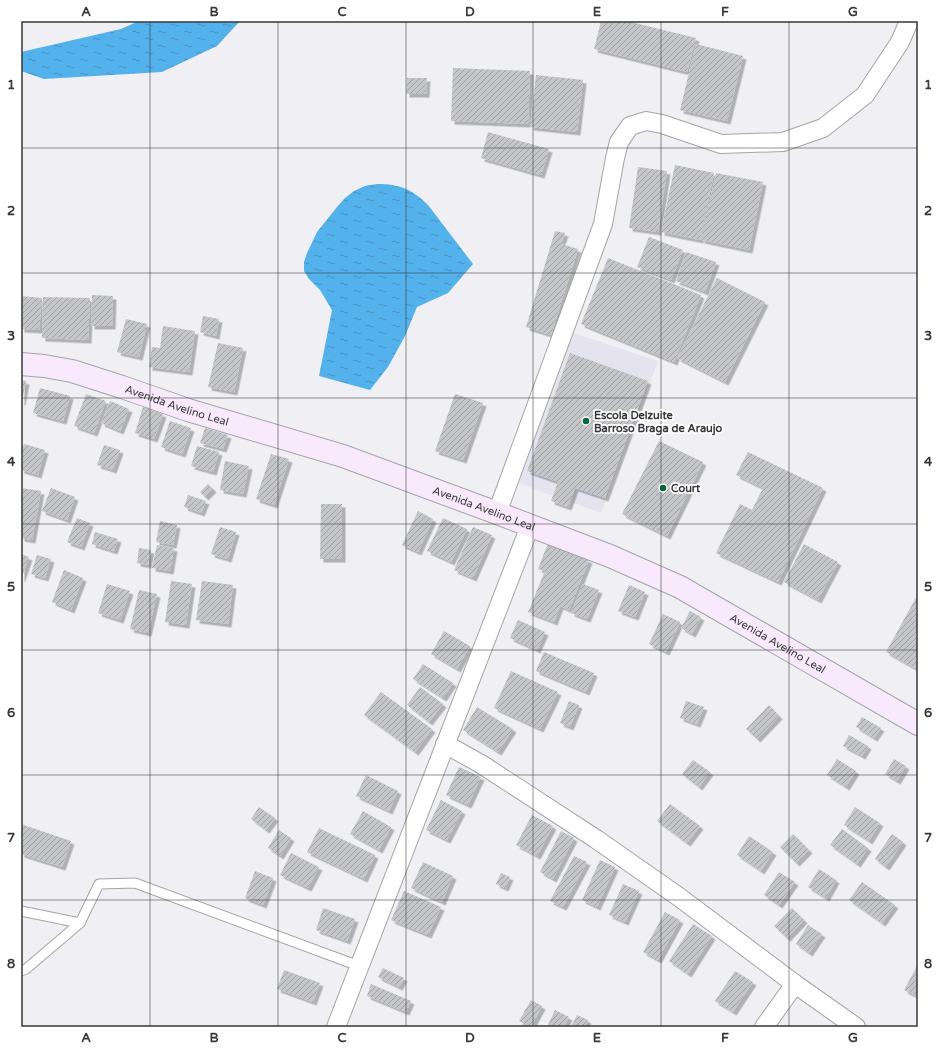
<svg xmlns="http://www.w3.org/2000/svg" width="939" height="1048" font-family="'Varela Round',sans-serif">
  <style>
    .built { fill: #e5e3ee }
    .water { fill: url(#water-ripples) }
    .building { fill: url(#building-hatch); filter: url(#shadow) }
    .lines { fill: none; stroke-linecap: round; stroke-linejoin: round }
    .lane-casing { stroke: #a4a4a7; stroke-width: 11 }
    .street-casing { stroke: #a4a4a7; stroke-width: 20 }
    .secondary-casing { stroke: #a4a4a7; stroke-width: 24 }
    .lane { stroke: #fff; stroke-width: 9 }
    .street { stroke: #fff; stroke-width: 18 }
    .secondary { stroke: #f9e9fc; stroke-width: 22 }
    .grid { fill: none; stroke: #373739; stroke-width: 1; stroke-opacity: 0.55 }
    .poi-dot { fill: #03683d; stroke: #fff; stroke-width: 1.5 }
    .labels { text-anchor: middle; stroke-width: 3.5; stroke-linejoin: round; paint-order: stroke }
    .street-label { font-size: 11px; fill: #373739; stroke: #fff }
    .poi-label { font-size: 11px; font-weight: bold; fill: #373739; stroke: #fff; text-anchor: start }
    .neatline { fill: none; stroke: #373739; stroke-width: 1.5 }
    .grid-label { font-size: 13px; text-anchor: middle; font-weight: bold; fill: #373739 }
  </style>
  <defs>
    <pattern id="water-ripples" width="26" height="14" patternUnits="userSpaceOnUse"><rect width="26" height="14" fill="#53b1eb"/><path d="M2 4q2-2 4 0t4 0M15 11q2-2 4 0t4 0" fill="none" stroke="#4691bf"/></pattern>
    <pattern id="building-hatch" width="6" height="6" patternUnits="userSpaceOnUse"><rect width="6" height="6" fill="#c4c6c9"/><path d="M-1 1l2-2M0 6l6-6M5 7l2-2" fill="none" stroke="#a0a2a4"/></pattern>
    <filter id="shadow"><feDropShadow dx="3.5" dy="3.5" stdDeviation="0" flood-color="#0004"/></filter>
  </defs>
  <rect width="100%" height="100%" fill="#f0eff3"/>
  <polygon class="built" points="571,332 658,361 601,513 513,481"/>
  <g class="water">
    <polygon points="139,21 240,21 217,46 162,72 44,79 21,71 21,52 121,29"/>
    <path d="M377,184c22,0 35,5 51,21l45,59 -25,29 -31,14 -12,29 -17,31 -18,23 -51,-14 13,-66 -12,-20 -11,-11 -5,-8v-9l3,-9 10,-21 20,-25 8,-9 9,-7 11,-5z"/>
  </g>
  <g class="building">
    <polygon points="601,21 627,21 696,38 687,72 594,49"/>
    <polygon points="696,44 743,56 727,121 680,110"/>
    <polygon points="453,68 530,71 528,124 451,121"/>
    <polygon points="536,75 583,80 577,132 530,127"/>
    <polygon points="407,78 427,78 426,94 406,94"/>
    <polygon points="488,132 549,149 541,175 481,158"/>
    <polygon points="675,165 714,173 700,240 661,232"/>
    <polygon points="638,167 667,171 658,232 629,228"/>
    <polygon points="716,173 763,182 749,250 701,240"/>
    <polygon points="555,231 565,233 561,244 578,249 551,335 526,327"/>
    <polygon points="649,237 683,250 671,280 637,267"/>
    <polygon points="686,252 716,262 705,292 676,281"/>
    <polygon points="608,258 701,295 674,362 581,324"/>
    <polygon points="717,278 765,302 725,382 677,358"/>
    <polygon points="92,295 113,296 112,326 91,326"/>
    <polygon points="21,296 42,298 39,330 21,329"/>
    <polygon points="43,297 90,298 88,340 42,338"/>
    <polygon points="203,316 219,319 216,336 200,332"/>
    <polygon points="126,319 147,324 139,357 117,352"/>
    <polygon points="163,326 195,331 189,372 149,367 152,347 160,348"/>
    <polygon points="218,343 243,348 234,392 208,387"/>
    <polygon points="570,353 648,381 605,498 575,488 568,507 551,501 558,482 527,471"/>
    <polygon points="21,380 26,381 22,402 21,402"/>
    <polygon points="40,388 70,396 63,421 33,413"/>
    <polygon points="86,394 106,401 94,433 74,426"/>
    <polygon points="455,394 483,403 463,460 435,451"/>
    <polygon points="110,401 129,409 120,431 101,423"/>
    <polygon points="143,407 163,414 154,439 135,433"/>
    <polygon points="170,421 191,428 182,454 161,447"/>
    <polygon points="205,428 228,435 223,449 200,443"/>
    <polygon points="659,441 703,462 667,536 622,514"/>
    <polygon points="24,444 45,450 38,475 21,470 21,452"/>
    <polygon points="104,445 120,450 113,470 97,465"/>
    <polygon points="197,446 219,452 213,472 191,466"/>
    <polygon points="748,452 823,488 778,582 716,553 740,504 752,510 763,488 736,475"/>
    <polygon points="271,454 289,459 274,505 256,499"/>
    <polygon points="225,461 249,466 243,494 220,490"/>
    <polygon points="208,484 213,489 205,497 200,492"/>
    <polygon points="21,488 41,491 32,540 21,538"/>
    <polygon points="51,488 75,497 67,520 42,511"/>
    <polygon points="188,495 206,501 201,513 184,507"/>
    <polygon points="321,504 342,504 342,559 320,559"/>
    <polygon points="418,511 433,519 418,552 402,545"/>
    <polygon points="77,518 90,523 81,547 67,542"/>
    <polygon points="443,518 467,529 451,562 427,551"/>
    <polygon points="160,521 177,525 173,545 156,542"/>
    <polygon points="220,527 236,532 228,559 211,554"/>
    <polygon points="473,527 492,535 473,578 454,570"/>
    <polygon points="95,532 118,539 114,551 92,544"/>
    <polygon points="548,543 589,560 569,610 560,606 554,622 528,612 545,571 538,569"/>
    <polygon points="804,544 838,562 818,600 784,582"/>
    <polygon points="157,545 174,548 170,571 152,568"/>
    <polygon points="139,548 151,550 148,565 137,563"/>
    <polygon points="21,554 29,557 21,580"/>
    <polygon points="37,555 51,559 45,578 31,574"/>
    <polygon points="64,570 83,578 71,610 52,602"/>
    <polygon points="171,581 192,584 186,625 165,622"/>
    <polygon points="202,581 233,585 228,624 196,620"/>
    <polygon points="107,584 130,591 120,620 98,613"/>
    <polygon points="583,584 599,590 587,619 571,613"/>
    <polygon points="629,585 645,592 635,617 618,611"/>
    <polygon points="139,590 157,594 148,633 130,629"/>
    <polygon points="918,594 918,670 886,652"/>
    <polygon points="690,611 701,617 692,634 681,628"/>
    <polygon points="663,614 680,622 666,652 649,644"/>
    <polygon points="518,620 545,632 537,650 510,638"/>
    <polygon points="444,631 470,646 457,669 431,654"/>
    <polygon points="544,652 594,673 586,692 536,671"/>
    <polygon points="423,664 453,683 443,698 413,679"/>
    <polygon points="511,671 558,692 540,729 494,708"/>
    <polygon points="420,687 443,704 429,722 407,705"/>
    <polygon points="381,692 432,729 415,752 364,715"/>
    <polygon points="569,701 579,705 570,727 560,723"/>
    <polygon points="686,701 704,707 697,724 680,718"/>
    <polygon points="769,705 779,716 757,739 746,729"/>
    <polygon points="477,707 513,729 498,752 463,730"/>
    <polygon points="862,717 881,728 874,738 856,727"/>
    <polygon points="849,735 868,746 862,756 843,746"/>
    <polygon points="837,759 856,771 846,787 827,775"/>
    <polygon points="894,759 906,766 897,781 885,774"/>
    <polygon points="693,760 710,772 699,787 682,774"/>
    <polygon points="459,767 481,777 468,805 446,795"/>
    <polygon points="366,775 398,791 389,811 356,796"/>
    <polygon points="441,800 462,811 447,840 426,830"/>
    <polygon points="670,804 700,826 687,843 657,821"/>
    <polygon points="259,807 275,818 266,830 251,819"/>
    <polygon points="855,807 880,823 869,841 844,825"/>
    <polygon points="363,811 391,827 379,850 350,834"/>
    <polygon points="532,815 553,826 537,856 516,845"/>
    <polygon points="21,824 71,841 62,867 21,854"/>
    <polygon points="319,828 375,855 364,879 307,852"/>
    <polygon points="842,829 868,848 857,864 830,845"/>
    <polygon points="279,830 291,838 280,856 268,848"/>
    <polygon points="561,831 574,838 553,879 540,872"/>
    <polygon points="793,834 809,850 796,863 780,847"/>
    <polygon points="892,834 903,842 886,867 875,859"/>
    <polygon points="749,836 773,852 761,871 737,855"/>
    <polygon points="291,853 319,867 308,888 280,875"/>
    <polygon points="574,856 587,862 563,907 550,901"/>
    <polygon points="600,860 615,867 597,907 582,900"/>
    <polygon points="423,862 453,876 442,902 411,888"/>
    <polygon points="819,869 836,880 826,898 808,887"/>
    <polygon points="255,871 273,878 263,905 245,898"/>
    <polygon points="779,872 795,882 779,905 764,895"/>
    <polygon points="501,873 510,877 505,888 496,884"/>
    <polygon points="862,882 895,905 882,923 849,900"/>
    <polygon points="623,884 639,891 625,922 609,915"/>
    <polygon points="404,891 441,907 428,935 391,920"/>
    <polygon points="323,908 355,919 347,941 316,930"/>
    <polygon points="792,908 804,920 787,938 774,926"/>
    <polygon points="665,912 680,920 658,960 643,952"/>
    <polygon points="693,924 712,936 688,974 669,961"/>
    <polygon points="808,925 822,934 809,953 796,944"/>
    <polygon points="918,964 918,997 904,990"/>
    <polygon points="383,968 404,978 399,987 378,977"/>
    <polygon points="284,970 320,983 313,1002 277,989"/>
    <polygon points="735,971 753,982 733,1012 715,1001"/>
    <polygon points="371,984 411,1001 406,1012 367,996"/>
    <polygon points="531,1000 542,1006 531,1027 519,1021"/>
    <polygon points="555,1010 569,1017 564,1027 547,1027"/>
    <polygon points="577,1015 588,1020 584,1027 571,1027"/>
  </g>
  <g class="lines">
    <defs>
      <g id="lane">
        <polyline points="21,911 80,923"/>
        <polyline points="21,971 26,969 80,923 99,884 135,883 359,966"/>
      </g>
      <g id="street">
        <polyline points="497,513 603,224 615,158 619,142 630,126 646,121 662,124 721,144 783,142 823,128 865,95 900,42 909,21"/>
        <polyline points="445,744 481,764 596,839 679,897 795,984 856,1027"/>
        <polyline points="336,1027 530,526"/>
        <polyline points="764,1027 795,984"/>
      </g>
      <g id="secondary">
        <path id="s1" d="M21,364l23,2 28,5 50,16 66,23 155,46 154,57 113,43 70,31 238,137"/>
      </g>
    </defs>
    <use href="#lane" class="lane-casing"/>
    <use href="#street" class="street-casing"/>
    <use href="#secondary" class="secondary-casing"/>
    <use href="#lane" class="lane"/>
    <use href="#street" class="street"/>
    <use href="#secondary" class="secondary"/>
  </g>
  <path class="grid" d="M150,21v1006M278,21v1006M406,21v1006M533,21v1006M661,21v1006M789,21v1006M21,148h897M21,273h897M21,398h897M21,524h897M21,650h897M21,775h897M21,900h897"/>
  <g class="poi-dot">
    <circle cx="586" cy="421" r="4"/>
    <circle cx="663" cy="488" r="4"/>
  </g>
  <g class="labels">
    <g class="street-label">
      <text dy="4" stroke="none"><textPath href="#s1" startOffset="162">Avenida Avelino Leal</textPath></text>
      <text dy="4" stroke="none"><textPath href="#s1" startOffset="486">Avenida Avelino Leal</textPath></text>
      <text dy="4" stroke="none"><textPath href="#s1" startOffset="810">Avenida Avelino Leal</textPath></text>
    </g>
    <g class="poi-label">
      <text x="594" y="419">Escola Delzuite<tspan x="594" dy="13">Barroso Braga de Araujo</tspan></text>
      <text x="671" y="492">Court</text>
    </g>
  </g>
  <rect width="939" height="1048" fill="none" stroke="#ffffff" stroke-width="44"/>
  <rect x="22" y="22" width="895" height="1004" class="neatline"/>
  <g class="grid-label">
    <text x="86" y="16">A</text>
    <text x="214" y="16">B</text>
    <text x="342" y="16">C</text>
    <text x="470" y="16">D</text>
    <text x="597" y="16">E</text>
    <text x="725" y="16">F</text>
    <text x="853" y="16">G</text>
    <text x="11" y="89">1</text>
    <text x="928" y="89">1</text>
    <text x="11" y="215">2</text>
    <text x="928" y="215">2</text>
    <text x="11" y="340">3</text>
    <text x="928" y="340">3</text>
    <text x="11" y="466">4</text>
    <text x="928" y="466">4</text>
    <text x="11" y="591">5</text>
    <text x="928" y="591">5</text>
    <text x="11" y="717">6</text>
    <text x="928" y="717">6</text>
    <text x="11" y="842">7</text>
    <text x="928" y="842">7</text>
    <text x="11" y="968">8</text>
    <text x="928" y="968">8</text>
    <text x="86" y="1042">A</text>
    <text x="214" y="1042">B</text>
    <text x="342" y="1042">C</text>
    <text x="470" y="1042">D</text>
    <text x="597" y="1042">E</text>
    <text x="725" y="1042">F</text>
    <text x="853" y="1042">G</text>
  </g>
</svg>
